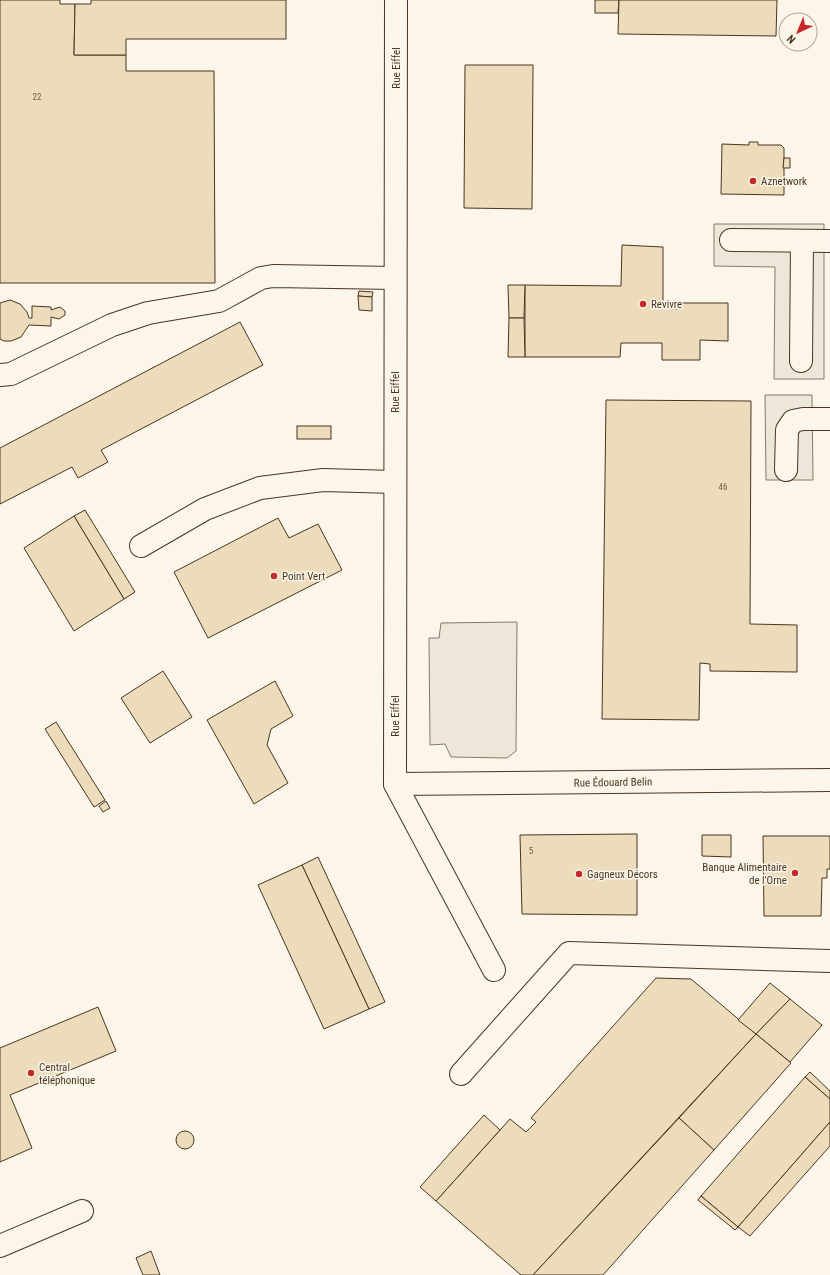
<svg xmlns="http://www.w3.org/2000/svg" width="830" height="1275" font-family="'Roboto Condensed',sans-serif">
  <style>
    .parking { fill: #ede7d9; stroke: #887966 }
    .building { fill: #ecdcbc; stroke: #4a3520 }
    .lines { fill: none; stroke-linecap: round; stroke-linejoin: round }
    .minor-casing { stroke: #4a3520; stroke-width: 24 }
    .minor { stroke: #fbf6e9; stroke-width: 22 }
    .poi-dot { fill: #c62828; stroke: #fbf6e9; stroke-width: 1.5 }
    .labels { text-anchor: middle; stroke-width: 3; stroke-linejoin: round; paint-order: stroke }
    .number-label { font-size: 9px; fill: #725f47 }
    .street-label { font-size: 11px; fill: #4a3520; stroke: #fbf6e9 }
    .poi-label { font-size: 11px; fill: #4a3520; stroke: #fbf6e9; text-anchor: start }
  </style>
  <rect width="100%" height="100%" fill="#fbf6e9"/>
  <g class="parking">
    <polygon points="714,224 824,224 824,379 774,379 775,267 714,266"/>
    <polygon points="765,395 812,395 813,480 766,480"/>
    <polygon points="517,622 516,751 507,758 451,757 445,744 430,745 429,638 439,638 441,623"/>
  </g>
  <g class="building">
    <polygon points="0,0 60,0 60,4 75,4 74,55 126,55 126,71 214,71 215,283 0,283"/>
    <polygon points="91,0 286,0 286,39 126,39 126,55 74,55 75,4 91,4"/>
    <polygon points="595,0 619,0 618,13 595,13"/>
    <polygon points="619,0 777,0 776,36 618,34"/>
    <polygon points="465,65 533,65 532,209 464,208"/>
    <polygon points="749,142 758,142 758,145 781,145 784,148 784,195 721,194 722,144 749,145"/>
    <polygon points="784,158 790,158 790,168 783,168"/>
    <polygon points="622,245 663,247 663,308 677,309 676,303 728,303 728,341 700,340 700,360 662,360 662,343 621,343 620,357 525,357 525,285 621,286"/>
    <polygon points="508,285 525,285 524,318 509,318"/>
    <polygon points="359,291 373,292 372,297 358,296"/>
    <polygon points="358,296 372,297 372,311 359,310"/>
    <polygon points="10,300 20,304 27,312 29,318 32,318 32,306 51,307 51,310 60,307 65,311 65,315 59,319 51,317 51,326 29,325 21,337 11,341 4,341 0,339 0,303"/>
    <polygon points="509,318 524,318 525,357 508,357"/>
    <polygon points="240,322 263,365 101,450 108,462 78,478 72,467 0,504 0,448"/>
    <polygon points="606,400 751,401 750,624 797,625 797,672 710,671 710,664 700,663 699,720 602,719"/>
    <rect x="297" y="426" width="34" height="13"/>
    <polygon points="85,510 135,592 124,599 74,516"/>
    <polygon points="74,516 124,599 74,631 24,548"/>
    <polygon points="278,518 289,538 318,524 342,570 208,638 174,572"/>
    <polygon points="163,671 192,717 150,743 121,698"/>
    <polygon points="275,681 293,716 271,729 267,745 288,783 254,804 207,720"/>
    <polygon points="56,722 105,800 94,807 45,729"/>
    <polygon points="106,801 110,808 103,812 99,806"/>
    <polygon points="637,834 637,915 522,914 520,835"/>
    <polygon points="702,835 731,835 731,857 702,856"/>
    <polygon points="763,836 830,836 830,869 827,869 827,878 822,878 821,916 764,916"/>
    <polygon points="318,857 385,1002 369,1009 302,865"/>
    <polygon points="302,865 369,1009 324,1029 258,885"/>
    <polygon points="656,978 691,979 756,1034 533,1275 521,1275 436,1201 510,1119 526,1132 536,1122 531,1118"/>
    <polygon points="770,983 790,999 756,1034 738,1020"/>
    <polygon points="790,999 822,1025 790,1062 756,1034"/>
    <polygon points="98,1007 116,1051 10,1095 32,1148 0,1162 0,1048"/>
    <polygon points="756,1034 791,1063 714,1150 679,1118"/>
    <polygon points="810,1072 830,1091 830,1099 805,1077"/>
    <polygon points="805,1077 830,1099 830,1122 738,1227 701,1196"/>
    <polygon points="484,1115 500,1130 436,1201 420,1187"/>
    <polygon points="679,1118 714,1150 603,1275 533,1275"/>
    <polygon points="830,1122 830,1146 750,1236 738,1227"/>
    <circle cx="185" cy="1140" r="9"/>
    <polygon points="701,1196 738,1227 735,1230 698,1200"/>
    <polygon points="151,1251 160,1275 143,1275 136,1258"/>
  </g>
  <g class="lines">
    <defs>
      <g id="minor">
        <polyline points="396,0 395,784 494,970"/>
        <polyline points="731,240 830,241"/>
        <polyline points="801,361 802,241"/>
        <polyline points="0,375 11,374 112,325 148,313 219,301 261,278 273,276 395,278"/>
        <polyline points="786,470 787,430 793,421 803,419 830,419"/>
        <polyline points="141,546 205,509 260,488 323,480 395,482"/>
        <polyline points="395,784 830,780"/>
        <polyline points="461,1074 569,953 830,961"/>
        <polyline points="0,1246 82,1211"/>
      </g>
    </defs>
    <use href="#minor" class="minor-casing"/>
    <use href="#minor" class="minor"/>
  </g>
  <g class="poi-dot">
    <circle cx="753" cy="181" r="4"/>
    <circle cx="643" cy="304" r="4"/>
    <circle cx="274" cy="576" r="4"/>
    <circle cx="795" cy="873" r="4"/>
    <circle cx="579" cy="874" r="4"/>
    <circle cx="31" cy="1073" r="4"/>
  </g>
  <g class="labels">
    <g class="number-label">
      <text x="37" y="100">22</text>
      <text x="723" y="490">46</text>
      <text x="531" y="854">5</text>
    </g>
    <g class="street-label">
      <text transform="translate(396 68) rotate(-90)" y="4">Rue Eiffel</text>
      <text transform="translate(395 392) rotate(-90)" y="4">Rue Eiffel</text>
      <text transform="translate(395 716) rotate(-90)" y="4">Rue Eiffel</text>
      <text transform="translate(613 782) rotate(-1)" y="4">Rue Édouard Belin</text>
    </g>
    <g class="poi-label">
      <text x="761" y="185">Aznetwork</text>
      <text x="651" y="308">Revivre</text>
      <text x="282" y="580">Point Vert</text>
      <text x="787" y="871" text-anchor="end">Banque Alimentaire<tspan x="787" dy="13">de l'Orne</tspan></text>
      <text x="587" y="878">Gagneux Décors</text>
      <text x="39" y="1071">Central<tspan x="39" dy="13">téléphonique</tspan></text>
    </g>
  </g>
  <g transform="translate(798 32) rotate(224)"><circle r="19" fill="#fbf6e9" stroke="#b4a999"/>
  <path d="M0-3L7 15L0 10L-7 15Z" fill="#c62828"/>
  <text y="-6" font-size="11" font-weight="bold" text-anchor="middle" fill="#4a3520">N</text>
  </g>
</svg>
